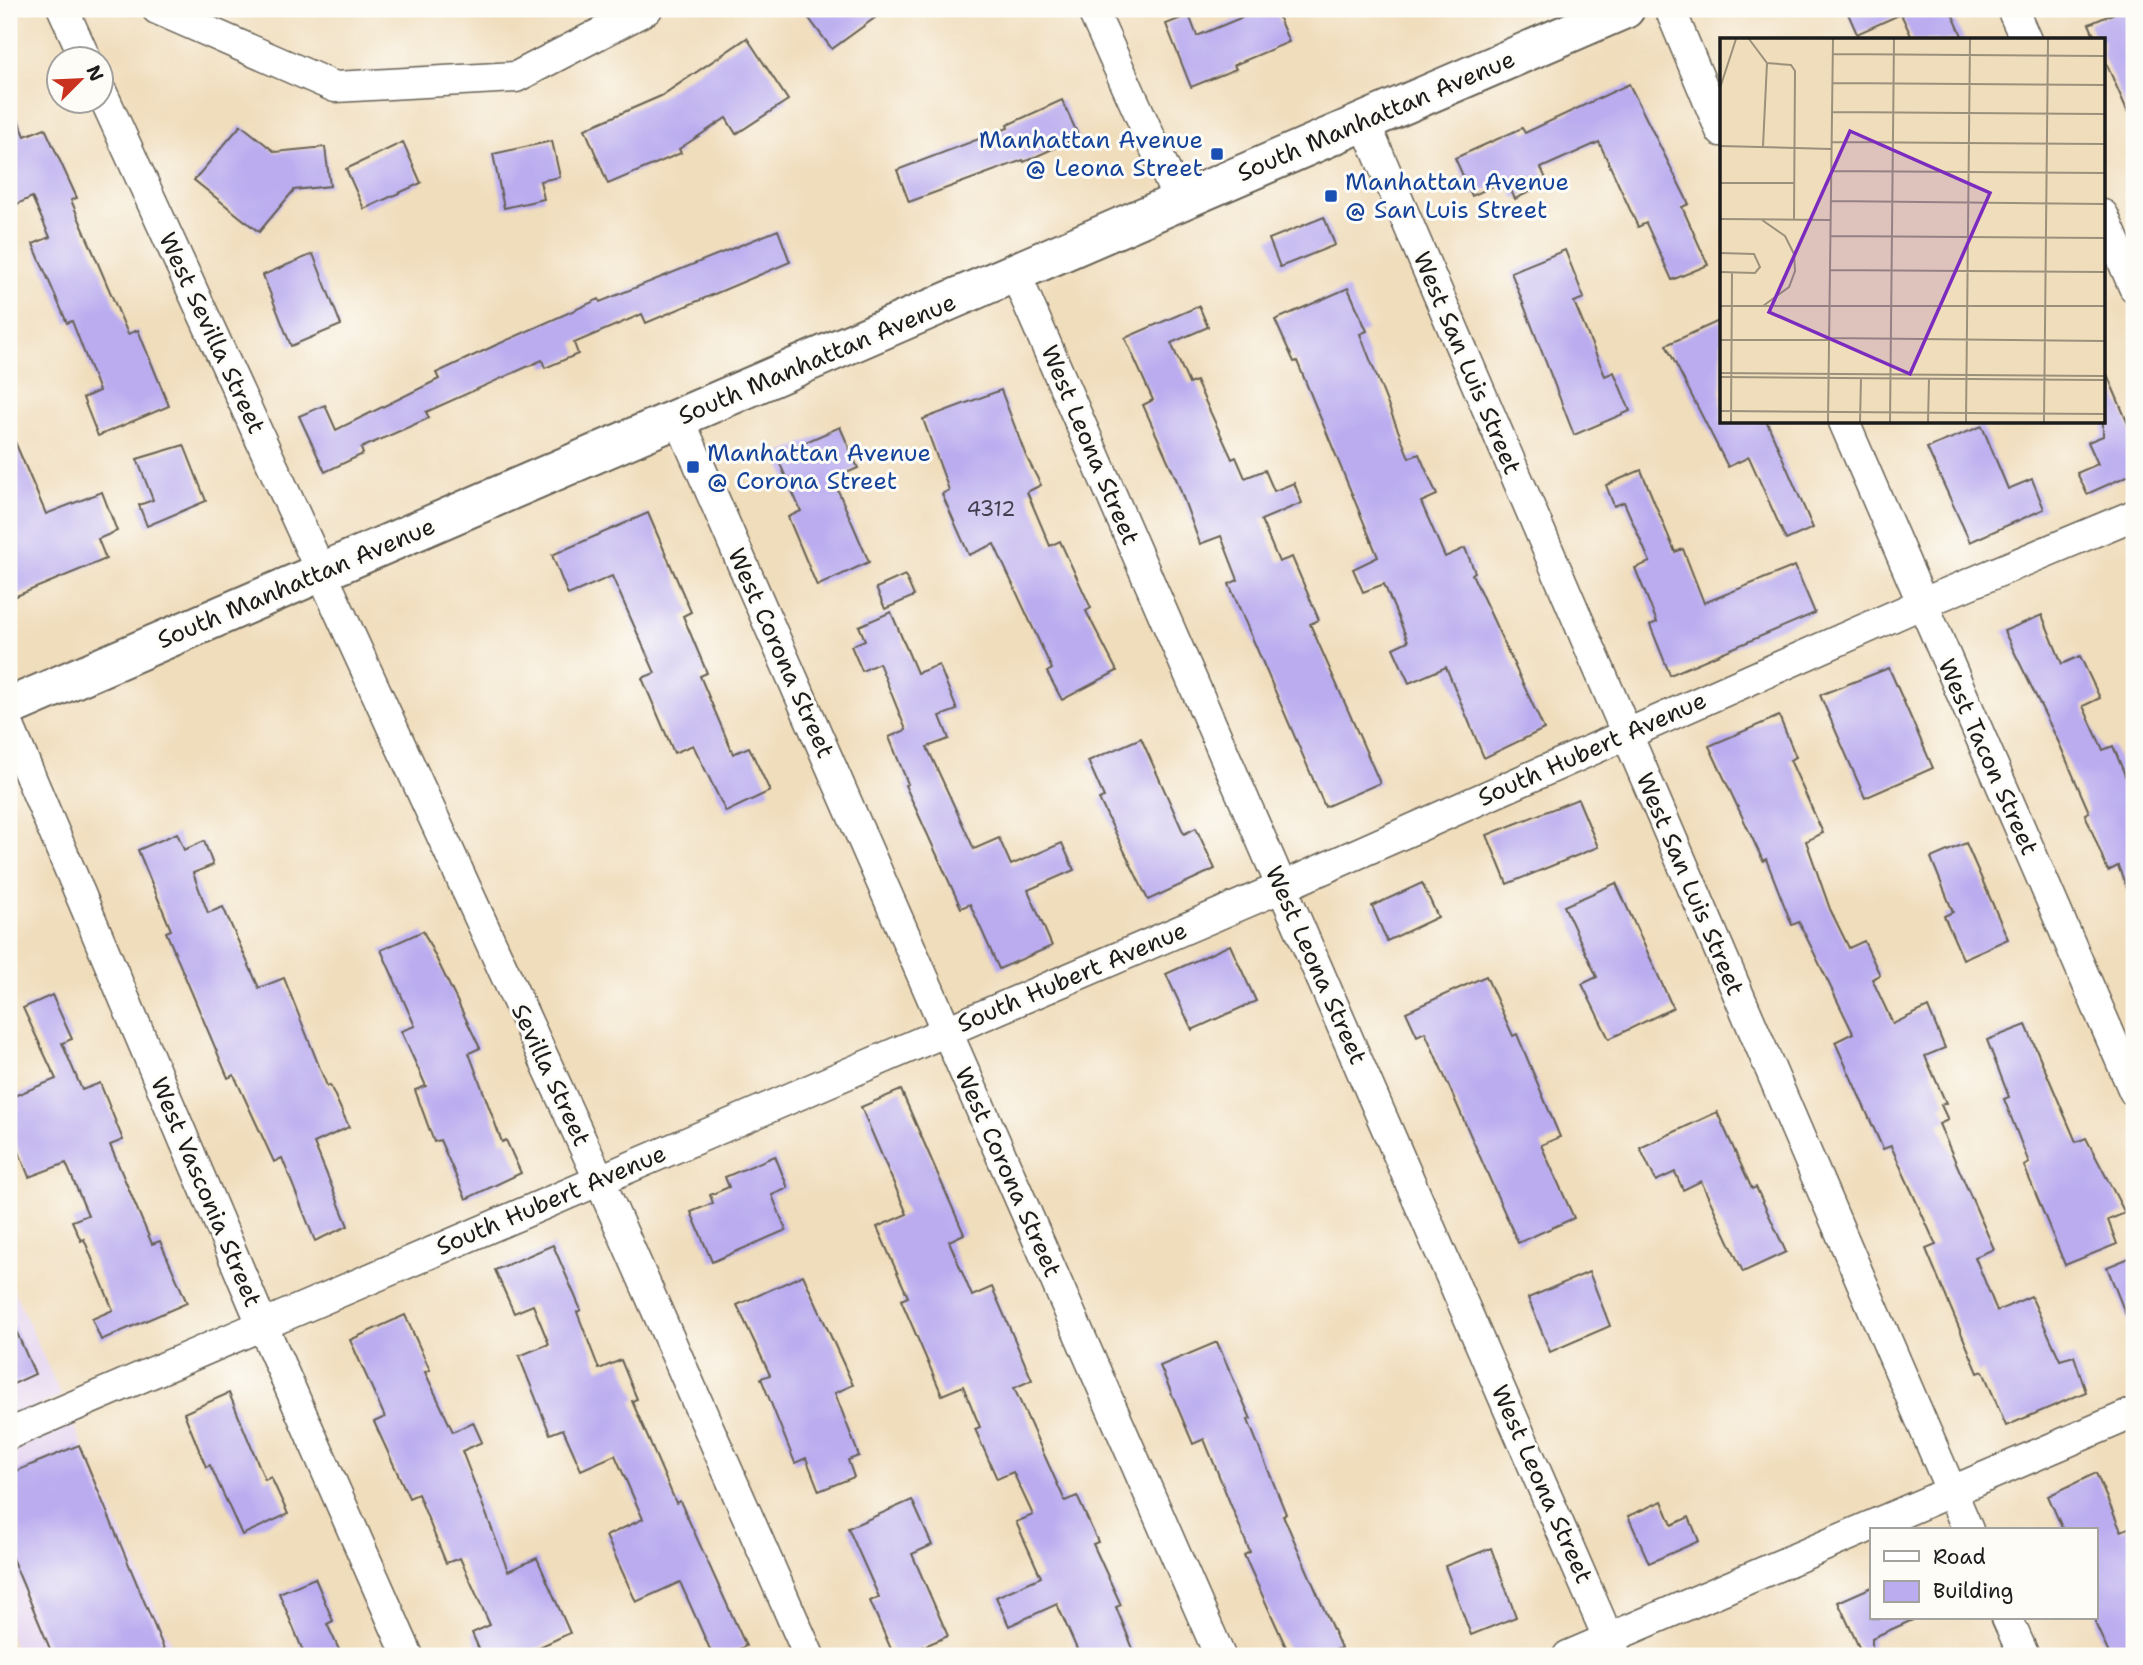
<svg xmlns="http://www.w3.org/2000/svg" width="2143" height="1665" font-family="'Shantell Sans',sans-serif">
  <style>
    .built { fill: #e4d3f1 }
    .building { fill: #baacef }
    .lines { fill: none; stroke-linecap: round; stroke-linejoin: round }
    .street-casing { stroke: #666054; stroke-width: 33 }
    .secondary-casing { stroke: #666054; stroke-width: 42 }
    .street { stroke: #fff; stroke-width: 30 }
    .secondary { stroke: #fff; stroke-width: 38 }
    .transit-dot { fill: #1a4fb4; stroke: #fdfcf7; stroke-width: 2.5 }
    .labels { text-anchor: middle; stroke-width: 6; stroke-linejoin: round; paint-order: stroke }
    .number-label { font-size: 21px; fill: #444051 }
    .street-label { font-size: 24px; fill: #1c1c1c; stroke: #fdfcf7 }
    .transit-label { font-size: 24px; fill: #164399; stroke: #fdfcf7; text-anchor: start }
    .inset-road { fill: none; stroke: #9b907c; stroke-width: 2 }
    .view { fill: #7b2cbf; fill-opacity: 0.15; stroke: #7b2cbf; stroke-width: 3.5 }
    .inset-edge { fill: none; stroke: #1c1c1c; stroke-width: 3.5 }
  </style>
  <rect width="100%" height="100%" fill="#fdfcf7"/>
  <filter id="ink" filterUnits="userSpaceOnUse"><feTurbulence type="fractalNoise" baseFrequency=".0143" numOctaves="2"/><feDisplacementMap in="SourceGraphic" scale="14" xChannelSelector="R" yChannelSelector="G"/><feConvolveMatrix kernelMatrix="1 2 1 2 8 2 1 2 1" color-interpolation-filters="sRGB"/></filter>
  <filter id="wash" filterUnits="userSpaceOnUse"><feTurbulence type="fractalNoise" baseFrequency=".00686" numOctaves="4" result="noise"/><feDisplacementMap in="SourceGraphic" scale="28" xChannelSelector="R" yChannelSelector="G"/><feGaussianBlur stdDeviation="1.57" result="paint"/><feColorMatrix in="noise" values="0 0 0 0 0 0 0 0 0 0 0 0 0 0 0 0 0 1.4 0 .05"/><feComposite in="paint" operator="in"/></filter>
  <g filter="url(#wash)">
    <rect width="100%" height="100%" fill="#f0ddbc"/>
    <g class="built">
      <polygon points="9,1280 61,1396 9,1418"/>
      <polygon points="72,1422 177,1656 19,1656 9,1633 9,1450"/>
    </g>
    <g id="blocks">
      <g class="building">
        <polygon points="802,9 887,9 832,49"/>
        <polygon points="1262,9 1275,9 1289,42 1234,65 1236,69 1191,87 1166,24 1189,15 1197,36"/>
        <polygon points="1846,9 1950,9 1964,40 1913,40 1901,14 1857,34"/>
        <polygon points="2124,9 2134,9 2134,126 2103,56 2103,40 2096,40 2089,24"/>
        <polygon points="747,38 788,100 736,134 726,118 679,149 681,153 608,184 585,129 661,96"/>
        <polygon points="1629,84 1689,204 1682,207 1708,265 1672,280 1646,223 1638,227 1599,142 1541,168 1548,183 1515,199 1506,180 1472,196 1455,158 1522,128 1525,133"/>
        <polygon points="9,98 25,136 45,128 77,198 71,200 128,334 138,330 169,406 98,436 83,398 99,391 72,321 67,323 33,244 50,237 32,197 9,208"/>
        <polygon points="1062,100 1079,137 1024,162 1023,160 909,202 897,170 1008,128 1007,125"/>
        <polygon points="241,125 275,152 325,147 330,186 294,190 259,232 194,180"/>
        <polygon points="552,141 560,177 540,181 544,199 504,208 493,154"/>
        <polygon points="403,142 421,183 364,209 346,169"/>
        <polygon points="1324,217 1335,245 1280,267 1269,239"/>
        <polygon points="778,230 790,262 646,323 642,314 574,343 578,354 545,368 542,360 426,412 429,418 361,448 363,454 325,472 299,416 325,405 336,430 439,379 436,373 494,346 599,299 600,302"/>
        <polygon points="1565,250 1584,298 1574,302 1605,376 1614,372 1630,411 1574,435 1511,272"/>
        <polygon points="313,254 341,325 291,346 263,275"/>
        <polygon points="1348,288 1367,331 1360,334 1409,458 1419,454 1437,495 1421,502 1445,557 1465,548 1475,572 1472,574 1544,729 1484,758 1446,667 1409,683 1393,648 1408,641 1384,584 1363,592 1353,569 1378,557 1297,361 1294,362 1275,320"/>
        <polygon points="1199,306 1208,327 1171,343 1189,384 1196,381 1232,459 1236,457 1245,478 1265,470 1274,491 1294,483 1302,503 1261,520 1279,562 1292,557 1319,620 1310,624 1380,783 1325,807 1229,584 1238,580 1221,536 1200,544 1177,481 1143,405 1153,400 1125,338"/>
        <polygon points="1721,320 1721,422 1767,422 1813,528 1786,540 1749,457 1728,467 1666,345"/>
        <polygon points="2103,365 2134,438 2134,473 2087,494 2077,473 2098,464 2088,442 2103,436"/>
        <polygon points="1001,390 1026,456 1041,485 1027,492 1050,546 1060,541 1091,608 1086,611 1117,671 1062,700 1047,672 1052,669 994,544 969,555 942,494 949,490 923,419"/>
        <polygon points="1982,426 2008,489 2032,479 2044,509 1970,542 1927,448"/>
        <polygon points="840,427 858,468 833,479 869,562 817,586 788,517 801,511 776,455"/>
        <polygon points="9,428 46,514 102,492 117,531 98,539 106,559 9,599"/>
        <polygon points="184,445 206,501 147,526 139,505 153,500 137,459"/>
        <polygon points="1641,470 1675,552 1683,549 1704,603 1795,566 1815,613 1670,675 1650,625 1657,622 1635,568 1650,562 1624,502 1614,506 1606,485"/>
        <polygon points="648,513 691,612 683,616 707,673 700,676 733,754 749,747 770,791 726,812 693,745 674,753 642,678 655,673 612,576 568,595 552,555"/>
        <polygon points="905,575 914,596 885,609 876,588"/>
        <polygon points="891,612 917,673 939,665 957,710 940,716 949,739 927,747 974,849 999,838 1011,865 1062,843 1074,870 1028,890 1052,946 999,969 970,904 961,908 905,785 908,784 889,737 906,730 879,663 862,671 851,646 865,640 859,626"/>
        <polygon points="2042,615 2062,664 2080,656 2100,698 2083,706 2103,750 2113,746 2134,797 2134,905 2118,866 2108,871 2085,814 2089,812 2059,743 2004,631"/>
        <polygon points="1889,668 1933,768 1865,798 1820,695"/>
        <polygon points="1779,716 1796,757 1790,760 1823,833 1806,841 1830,909 1849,948 1864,941 1880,975 1872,979 1893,1024 1928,1007 1945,1048 1925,1056 1946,1103 1941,1105 1948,1120 1939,1124 1994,1249 1975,1257 1997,1311 2031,1296 2060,1360 2074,1356 2086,1392 2006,1426 1983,1371 1978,1373 1926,1249 1936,1245 1891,1146 1883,1149 1835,1042 1853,1033 1799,922 1792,925 1766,859 1763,861 1709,746"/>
        <polygon points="1141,738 1184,834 1196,828 1215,869 1148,900 1099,799 1104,797 1088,761"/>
        <polygon points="1578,799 1598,847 1507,884 1487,835"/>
        <polygon points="177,833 184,850 204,841 213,865 193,873 208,913 223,907 259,988 284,978 327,1086 330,1085 349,1127 314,1143 348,1226 315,1241 282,1158 274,1162 234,1075 228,1078 166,932 171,930 138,850"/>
        <polygon points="1966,843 2008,939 1963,959 1944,916 1953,912 1931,858"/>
        <polygon points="1422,883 1438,917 1387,941 1372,906"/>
        <polygon points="1616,883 1673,1008 1609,1039 1582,984 1597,977 1564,906"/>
        <polygon points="423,931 480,1048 469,1053 502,1142 506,1140 521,1173 466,1199 440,1140 434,1142 415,1090 426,1086 401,1031 415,1026 381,950"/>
        <polygon points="1230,945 1256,1001 1192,1030 1166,974"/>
        <polygon points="1486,976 1513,1036 1517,1034 1560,1137 1541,1145 1574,1218 1518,1243 1425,1032 1417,1036 1406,1012"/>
        <polygon points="52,995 72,1039 62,1043 82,1090 100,1083 123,1140 110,1145 152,1244 160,1241 187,1303 101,1340 92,1319 113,1310 84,1239 81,1241 72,1221 88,1215 66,1163 29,1177 9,1127 9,1098 56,1079 23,1008"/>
        <polygon points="2026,1025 2076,1142 2086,1138 2125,1213 2108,1220 2117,1244 2065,1265 2024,1166 2029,1163 2004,1099 2009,1097 1987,1040"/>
        <polygon points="901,1090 964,1234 949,1241 972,1296 992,1287 1032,1380 1014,1388 1065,1501 1077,1496 1098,1542 1093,1544 1121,1605 1116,1607 1136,1656 1080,1656 1057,1604 1009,1626 996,1597 1041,1577 1016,1522 1033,1515 1013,1472 997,1479 975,1429 980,1427 963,1386 942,1395 901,1300 908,1297 877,1227 907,1214 861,1107"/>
        <polygon points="1717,1112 1752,1189 1756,1187 1786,1252 1743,1272 1701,1181 1683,1190 1675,1172 1656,1181 1640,1148"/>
        <polygon points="775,1156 788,1188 772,1195 786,1230 712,1262 691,1212 713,1203 710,1195 729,1187 725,1177"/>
        <polygon points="553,1245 581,1310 577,1312 599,1369 621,1360 637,1399 632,1401 676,1503 680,1501 746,1646 724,1656 713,1656 680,1582 636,1602 606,1536 643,1519 615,1455 581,1470 563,1429 550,1434 519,1356 549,1344 533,1305 514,1313 495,1270"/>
        <polygon points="2134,1256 2134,1333 2133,1333 2107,1267"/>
        <polygon points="1589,1272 1610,1326 1550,1352 1528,1298"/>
        <polygon points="803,1275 853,1385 835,1393 859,1456 848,1460 854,1477 819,1491 806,1458 795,1463 761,1378 770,1375 737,1305"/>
        <polygon points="9,1315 35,1374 9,1386"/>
        <polygon points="405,1315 430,1370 425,1372 453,1432 473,1422 482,1442 462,1451 508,1571 537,1558 570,1633 520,1656 482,1656 472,1633 490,1625 460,1558 446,1563 418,1494 409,1498 374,1422 385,1417 350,1340"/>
        <polygon points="1217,1342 1251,1419 1248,1420 1286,1514 1283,1515 1341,1648 1320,1656 1290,1656 1244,1555 1250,1552 1204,1439 1193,1444 1160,1366"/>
        <polygon points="229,1393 265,1480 271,1477 288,1514 242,1535 210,1465 206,1467 184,1413"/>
        <polygon points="79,1445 87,1464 167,1656 53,1656 9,1551 9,1474"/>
        <polygon points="2096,1473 2121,1531 2134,1526 2134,1649 2118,1656 2110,1656 2096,1625 2096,1530 2063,1530 2048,1496"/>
        <polygon points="912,1500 932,1545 912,1554 948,1636 902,1656 894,1656 870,1601 879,1597 848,1528"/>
        <polygon points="1662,1501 1672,1525 1689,1517 1699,1541 1649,1563 1628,1516"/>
        <polygon points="1491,1548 1516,1617 1471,1635 1445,1566"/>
        <polygon points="315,1578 333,1621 327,1624 342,1656 305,1656 279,1593"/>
        <polygon points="1872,1587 1872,1618 1917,1618 1872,1638 1872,1656 1863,1656 1838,1602"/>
      </g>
    </g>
  </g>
  <g filter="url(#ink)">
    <use href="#blocks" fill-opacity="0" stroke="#666054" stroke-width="2"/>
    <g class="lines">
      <defs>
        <g id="street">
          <polyline points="63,9 86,60"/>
          <polyline points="157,9 335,87 516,77 647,9"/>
          <polyline points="1092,9 1179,201"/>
          <polyline points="1670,9 1721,131"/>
          <polyline points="2012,9 2026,40"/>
          <polyline points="102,93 599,1179 809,1656"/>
          <polyline points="1364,121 1968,1530"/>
          <polyline points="2103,215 2134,287"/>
          <polyline points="1015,273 1616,1656"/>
          <polyline points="679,419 1220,1656"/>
          <polyline points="1844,422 2134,1091"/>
          <polyline points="9,726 262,1324 408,1656"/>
          <polyline points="9,1434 1282,887 1921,604 2134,515"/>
          <polyline points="2007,1618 2024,1656"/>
          <polyline points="1568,1656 2134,1413"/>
        </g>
        <polyline id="secondary" points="9,707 1625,9"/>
      </defs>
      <use href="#street" class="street-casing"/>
      <use href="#secondary" class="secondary-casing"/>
      <use href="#street" class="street"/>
      <use href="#secondary" class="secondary"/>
    </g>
  </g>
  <g class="transit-dot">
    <rect x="1210" y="147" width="14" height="14" rx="3.5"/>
    <rect x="1324" y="189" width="14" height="14" rx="3.5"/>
    <rect x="686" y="460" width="14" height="14" rx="3.5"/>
  </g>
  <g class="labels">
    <g class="number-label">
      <text x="991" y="516">4312</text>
    </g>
    <g class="street-label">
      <text transform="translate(1376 116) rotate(-23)" y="8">South Manhattan Avenue</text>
      <text transform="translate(212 333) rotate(65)" y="8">West Sevilla Street</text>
      <text transform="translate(817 359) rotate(-23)" y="8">South Manhattan Avenue</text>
      <text transform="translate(1467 363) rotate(67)" y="8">West San Luis Street</text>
      <text transform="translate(1090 445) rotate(67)" y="8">West Leona Street</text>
      <text transform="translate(296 583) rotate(-23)" y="8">South Manhattan Avenue</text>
      <text transform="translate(781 653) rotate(66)" y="8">West Corona Street</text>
      <text transform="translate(1592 749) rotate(-24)" y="8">South Hubert Avenue</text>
      <text transform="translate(1988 757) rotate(66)" y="8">West Tacon Street</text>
      <text transform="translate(1690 884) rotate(67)" y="8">West San Luis Street</text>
      <text transform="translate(1316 965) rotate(66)" y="8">West Leona Street</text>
      <text transform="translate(1072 977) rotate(-23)" y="8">South Hubert Avenue</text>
      <text transform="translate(551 1075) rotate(65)" y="8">Sevilla Street</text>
      <text transform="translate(1008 1172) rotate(66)" y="8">West Corona Street</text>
      <text transform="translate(206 1192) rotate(67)" y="8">West Vasconia Street</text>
      <text transform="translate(551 1200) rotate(-23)" y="8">South Hubert Avenue</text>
      <text transform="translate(1542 1484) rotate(66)" y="8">West Leona Street</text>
    </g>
    <g class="transit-label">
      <text x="1203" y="148" text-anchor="end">Manhattan Avenue<tspan x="1203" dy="28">@ Leona Street</tspan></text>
      <text x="1345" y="190">Manhattan Avenue<tspan x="1345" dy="28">@ San Luis Street</tspan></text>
      <text x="707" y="461">Manhattan Avenue<tspan x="707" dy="28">@ Corona Street</tspan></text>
    </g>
  </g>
  <g transform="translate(1720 38)">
    <rect width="385" height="385" fill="#f0ddbc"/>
    <path class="inset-road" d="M29,1l18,24 24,2 4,6 -1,149M113,16l272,2M113,45l272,2M0,50l16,-49M113,74l272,2M112,104l273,2M0,108l111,3M43,108l4,-83M111,133l274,2M0,145h75M111,163l274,3M0,181l110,1M42,182l23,16 9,18 1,17 -6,16 -26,19M110,198l275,2M0,215l34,1 6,13 -5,6 -35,-1M110,232l275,2M0,268h385M109,300l276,3M0,302h108M0,335l385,3M0,339l385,3M0,373l385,3M11,384l1,-149M108,384l5,-383M140,384l1,-44M170,384l4,-383M208,384l1,-44M246,384l4,-383M324,384l4,-383"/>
    <path class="view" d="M130,93l140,62 -80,181 -141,-62z"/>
    <rect width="385" height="385" class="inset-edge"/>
  </g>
  <rect width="2143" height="1665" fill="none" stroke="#fdfcf7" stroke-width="35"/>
  <rect x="1870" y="1528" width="228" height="91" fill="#fdfcf7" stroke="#a3a29f" stroke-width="2"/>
  <rect x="1884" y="1551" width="35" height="10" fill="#ffffff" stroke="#a3a29f" stroke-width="2"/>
  <text x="1933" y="1564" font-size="21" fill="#1c1c1c">Road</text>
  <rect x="1884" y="1581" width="35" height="21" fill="#baacef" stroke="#a3a29f" stroke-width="2"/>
  <text x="1933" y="1598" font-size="21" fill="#1c1c1c">Building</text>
  <g transform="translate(80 80) rotate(66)"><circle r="33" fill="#fdfcf7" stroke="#a3a29f" stroke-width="2"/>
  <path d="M0-5L12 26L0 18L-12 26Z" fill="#c8321e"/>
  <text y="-10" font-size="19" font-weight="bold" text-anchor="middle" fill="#1c1c1c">N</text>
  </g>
</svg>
